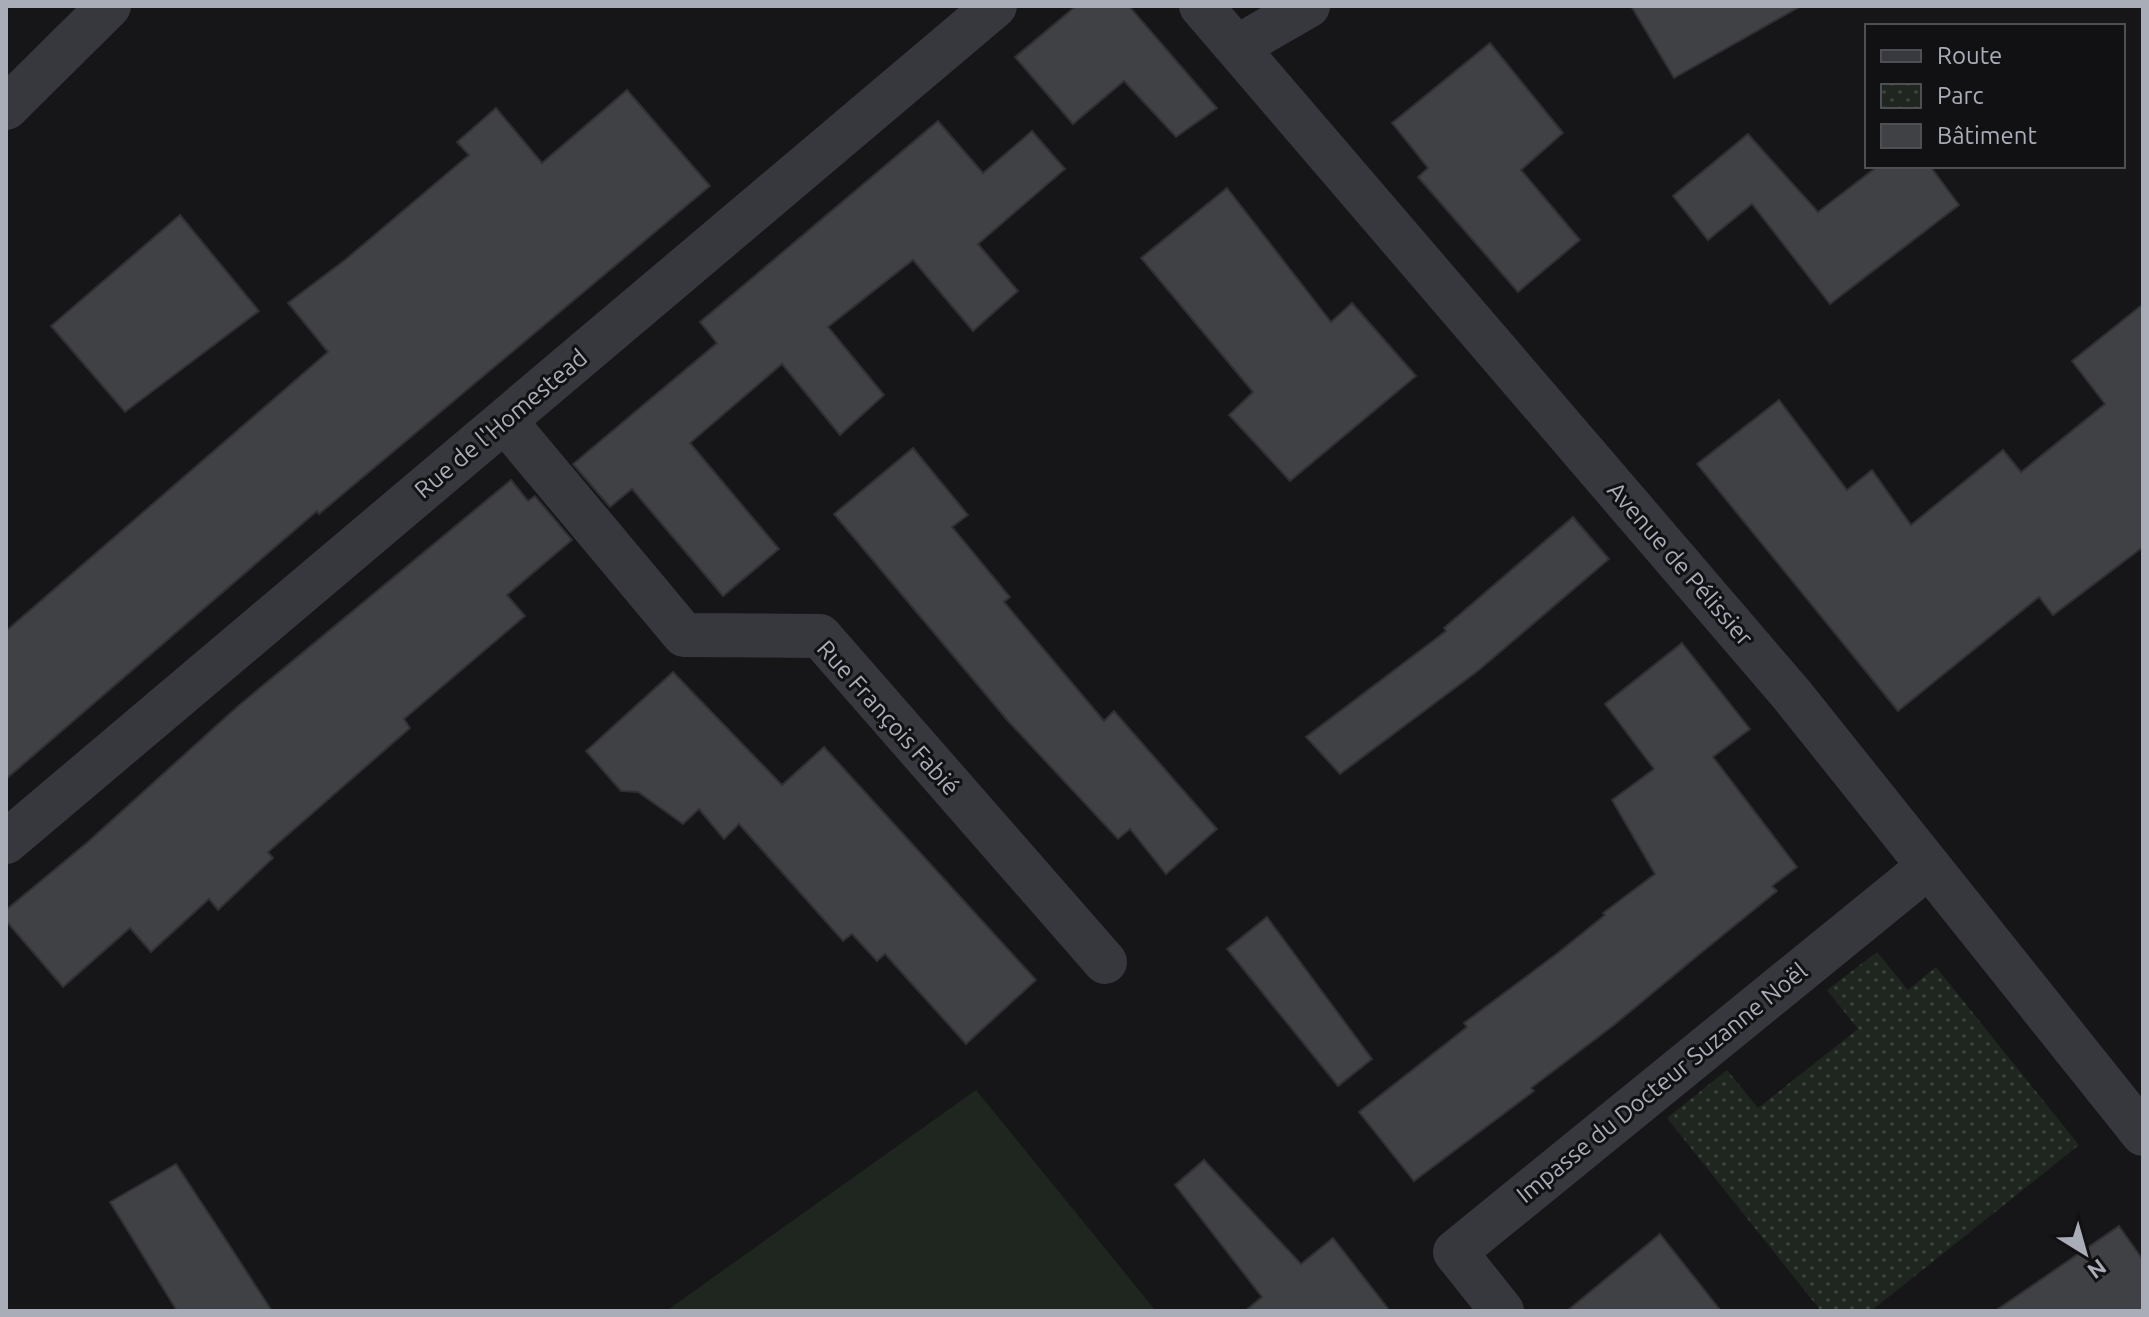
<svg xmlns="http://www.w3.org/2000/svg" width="2149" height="1317" font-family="Ubuntu,sans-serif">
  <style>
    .grass { fill: #1e261f }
    .park { fill: url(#park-dots) }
    .building { fill: #404145; stroke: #303034; stroke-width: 2 }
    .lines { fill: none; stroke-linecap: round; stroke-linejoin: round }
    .minor { stroke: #37383d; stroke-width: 44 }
    .labels { text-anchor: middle; stroke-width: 6; stroke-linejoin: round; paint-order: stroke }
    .street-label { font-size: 24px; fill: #a8adb8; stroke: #111113 }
  </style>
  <defs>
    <pattern id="park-dots" width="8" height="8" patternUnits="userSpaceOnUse" patternTransform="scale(2)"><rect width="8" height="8" fill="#1e261f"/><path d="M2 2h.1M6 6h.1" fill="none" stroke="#3c433d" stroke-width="1.8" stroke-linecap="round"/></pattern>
  </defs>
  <rect width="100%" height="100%" fill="#161618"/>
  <polygon class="grass" points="976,1090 1156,1311 666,1311"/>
  <polygon class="park" points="1877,952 1908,990 1936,967 2079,1145 1871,1311 1821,1311 1667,1118 1727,1070 1758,1108 1858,1029 1827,990"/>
  <g class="building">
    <polygon points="1076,6 1129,6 1217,108 1176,137 1124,81 1073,124 1015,57"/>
    <polygon points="1631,6 1801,6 1674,78"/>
    <polygon points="1490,43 1563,133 1521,170 1580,240 1518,292 1418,177 1428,168 1392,123"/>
    <polygon points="627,90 710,186 319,514 317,511 6,779 6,631 328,352 288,303 345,260 469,155 457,142 496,108 542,163"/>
    <polygon points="938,121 983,173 1032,131 1065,169 978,244 1018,291 973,331 913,260 828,327 884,395 840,435 782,364 690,443 779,549 723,596 632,489 610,507 573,464 717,343 700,322"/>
    <polygon points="1748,134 1818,212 1878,166 1930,166 1959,205 1830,304 1752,204 1708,240 1673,196"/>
    <polygon points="1227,188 1331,322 1352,303 1416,376 1290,481 1229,415 1253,392 1141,258"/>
    <polygon points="180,215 259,311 125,412 51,326"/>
    <polygon points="2143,304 2143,547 2053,615 2039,597 1898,711 1697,464 1779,400 1847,490 1872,470 1911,525 2003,450 2021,472 2105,404 2072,361"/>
    <polygon points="913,448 968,515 952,527 1010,597 1004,602 1104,721 1114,711 1217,829 1166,874 1130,829 1118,839 1008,721 834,514"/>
    <polygon points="511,480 528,501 535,496 572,540 507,595 525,616 404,719 410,728 268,852 273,858 218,910 209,899 151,952 130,928 63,987 6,921 6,910 89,841 237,707"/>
    <polygon points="1573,517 1609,559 1479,670 1340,774 1306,737 1446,631 1444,628"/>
    <polygon points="1682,643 1750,729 1713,757 1797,867 1772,886 1777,891 1696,957 1614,1025 1531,1088 1534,1091 1414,1181 1359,1112 1467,1027 1464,1023 1559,952 1605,915 1603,913 1655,874 1612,800 1654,769 1605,704"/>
    <polygon points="673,672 782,785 824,747 1036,980 966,1044 885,954 877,961 852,934 843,941 739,824 724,839 699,809 683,824 638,792 621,791 586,751"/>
    <polygon points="1267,917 1372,1059 1338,1086 1227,949"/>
    <polygon points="1204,1160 1301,1264 1333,1238 1390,1311 1245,1311 1262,1297 1175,1185"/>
    <polygon points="176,1164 224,1237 272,1311 177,1311 110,1202"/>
    <polygon points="2119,1226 2143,1260 2143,1311 1995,1311"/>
    <polygon points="1660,1234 1721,1311 1567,1311 1637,1253"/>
  </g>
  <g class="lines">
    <g class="minor">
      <polyline points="1201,6 1792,695 2143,1134"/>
      <polyline points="1237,47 1308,6"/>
      <polyline points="6,108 109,6"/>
      <polyline points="505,421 684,635 820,636 1105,962"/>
      <polyline points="6,842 995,6"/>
      <polyline points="1502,1311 1455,1252 1928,867"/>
    </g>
  </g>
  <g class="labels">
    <g class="street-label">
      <text transform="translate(501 424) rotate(-40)" y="8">Rue de l'Homestead</text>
      <text transform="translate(1680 564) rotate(49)" y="8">Avenue de Pélissier</text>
      <text transform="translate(888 718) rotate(48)" y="8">Rue François Fabié</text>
      <text transform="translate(1662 1083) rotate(-39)" y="8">Impasse du Docteur Suzanne Noël</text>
    </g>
  </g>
  <rect width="2149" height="1317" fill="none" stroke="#a8adb8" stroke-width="16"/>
  <rect x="1865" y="24" width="260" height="144" fill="#111113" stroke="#4d4f55" stroke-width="2"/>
  <rect x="1881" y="50" width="40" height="12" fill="#37383d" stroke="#4d4f55" stroke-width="2"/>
  <text x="1937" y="64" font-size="24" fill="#a8adb8">Route</text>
  <rect x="1881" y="84" width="40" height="24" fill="url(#park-dots)" stroke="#4d4f55" stroke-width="2"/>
  <text x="1937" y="104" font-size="24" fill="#a8adb8">Parc</text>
  <rect x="1881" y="124" width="40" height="24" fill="#404145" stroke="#4d4f55" stroke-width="2"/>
  <text x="1937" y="144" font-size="24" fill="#a8adb8">Bâtiment</text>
  <g transform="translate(2085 1253) rotate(143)" stroke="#111113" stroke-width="6" paint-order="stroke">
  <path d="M0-6L14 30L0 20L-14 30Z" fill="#a8adb8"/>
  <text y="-12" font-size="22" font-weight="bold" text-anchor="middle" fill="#a8adb8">N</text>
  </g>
</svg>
